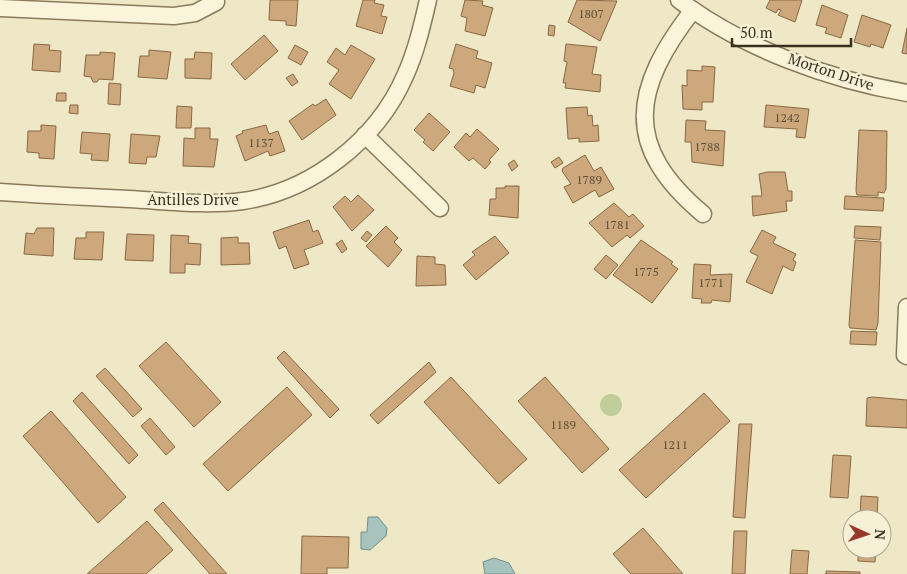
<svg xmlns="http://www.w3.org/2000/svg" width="907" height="574" font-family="'PT Serif',serif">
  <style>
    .green { fill: #c1cd9a }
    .water { fill: #a8c2be; stroke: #6e918d }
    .building { fill: #cca87c; stroke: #896742 }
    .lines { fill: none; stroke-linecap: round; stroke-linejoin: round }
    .minor-casing { stroke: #8a7a5c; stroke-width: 19 }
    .minor { stroke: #f9f4da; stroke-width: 16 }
    .labels { text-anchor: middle; stroke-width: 5; stroke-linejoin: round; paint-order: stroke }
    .number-label { font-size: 12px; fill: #5e4e37 }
    .street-label { font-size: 15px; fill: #3a3020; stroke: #f6f1d6 }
  </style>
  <rect width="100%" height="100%" fill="#eee8c6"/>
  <circle class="green" cx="611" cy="405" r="11"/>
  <g class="water">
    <polygon points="368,517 378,517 387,528 386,536 370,550 361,549 361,532 367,532"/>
    <polygon points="494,558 509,563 515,574 485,574 483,562"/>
  </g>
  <g class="building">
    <polygon points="270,0 298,0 296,26 286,25 286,21 269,20"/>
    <polygon points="363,0 375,0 374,3 384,5 381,16 387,17 382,34 356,26"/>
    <polygon points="465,0 483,1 482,5 493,8 485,36 465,31 467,18 461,16"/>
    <polygon points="577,0 617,1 600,41 568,22"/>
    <polygon points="770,0 802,0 795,22 778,15 781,10 778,9 776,13 766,8"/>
    <polygon points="822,5 848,15 841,38 825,33 827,28 816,25"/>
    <polygon points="862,15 891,25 883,48 871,44 870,47 854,42"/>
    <polygon points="549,25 555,26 554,36 548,35"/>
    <polygon points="907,28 907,54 902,53"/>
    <polygon points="264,35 278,51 245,80 231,64"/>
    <polygon points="34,44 50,45 49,50 61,51 60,72 32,70"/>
    <polygon points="456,44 478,51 476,58 492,63 485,88 476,85 474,93 450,86 454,73 453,69 449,68"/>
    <polygon points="566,44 597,47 592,74 601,75 600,92 565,88 566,83 563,83 567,62 564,61"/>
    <polygon points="295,45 308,52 301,65 288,58"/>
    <polygon points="351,45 375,59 351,99 329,84 339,70 327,62 336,48 345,55"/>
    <polygon points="149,50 171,52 167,79 138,77 140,56 149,56"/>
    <polygon points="100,52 115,53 113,80 99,79 97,82 93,82 91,77 84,76 86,55 100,55"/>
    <polygon points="195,52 212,53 211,79 185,78 185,59 194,59"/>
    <polygon points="702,66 715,67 713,102 702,102 702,110 683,109 682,85 687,86 687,70 702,71"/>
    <polygon points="293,74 298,82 292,86 286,78"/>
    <polygon points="109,83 121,84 120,105 108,104"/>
    <polygon points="57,93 66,93 66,101 56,101"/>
    <polygon points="326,99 336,115 302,140 289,121 313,104 315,106"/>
    <polygon points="70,105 78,105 78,114 69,113"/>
    <polygon points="766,105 809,109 805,138 796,137 797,129 764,127"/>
    <polygon points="177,106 192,107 191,128 176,128"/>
    <polygon points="587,107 588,116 592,115 593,126 598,125 599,141 579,142 579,138 568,139 566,108"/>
    <polygon points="429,113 450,132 433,151 423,142 425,140 414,130"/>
    <polygon points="686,120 706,121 705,130 725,131 723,166 692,162 691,142 685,142"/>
    <polygon points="41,125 56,126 54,159 39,158 39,153 27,152 28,131 41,131"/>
    <polygon points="266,125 269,134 278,131 285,151 270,156 268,151 245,161 236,136 243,133 242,131"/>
    <polygon points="195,128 210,128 210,139 218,139 214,167 183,166 184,138 195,139"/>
    <polygon points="477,129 499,149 489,160 491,162 485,169 473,158 469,161 454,147 466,133 470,137"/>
    <polygon points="859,130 887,131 886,189 884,193 878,192 878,196 857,195 856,191"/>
    <polygon points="82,132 110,134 108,161 91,160 92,154 80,153"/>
    <polygon points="131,134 160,136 156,157 147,157 146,164 129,163"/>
    <polygon points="585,155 594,171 601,167 614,189 599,197 595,190 573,203 564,187 571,184 562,171 563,168"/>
    <polygon points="559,157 563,163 555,168 551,162"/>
    <polygon points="514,160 518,166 512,171 508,164"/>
    <polygon points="767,172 785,172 788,191 792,191 792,201 786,201 787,211 753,216 752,196 762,196 759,174"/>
    <polygon points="505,186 519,186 518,218 489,215 490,199 496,199 496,188 505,188"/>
    <polygon points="358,195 374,210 352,231 333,207 345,196 351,202"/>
    <polygon points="845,196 884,198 883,211 844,209"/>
    <polygon points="614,203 629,217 633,214 644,226 630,238 627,235 612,247 589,223"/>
    <polygon points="309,220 313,232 318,230 323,243 304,250 309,264 294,269 286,246 279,249 273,232"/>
    <polygon points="386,226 398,238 394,242 402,250 388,267 366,246"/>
    <polygon points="855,226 881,227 880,240 854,238"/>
    <polygon points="37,228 54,228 53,256 24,254 26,233 34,234"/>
    <polygon points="762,230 776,237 773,243 796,254 793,260 796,262 793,271 783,266 772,294 746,282 758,256 750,252"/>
    <polygon points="367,231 372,235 366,242 361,238"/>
    <polygon points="86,232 104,232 102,260 74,259 76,238 86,238"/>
    <polygon points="127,234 154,235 153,261 125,260"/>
    <polygon points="171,235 189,236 188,243 201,244 200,265 185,264 185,273 170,273"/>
    <polygon points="495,236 509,253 476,280 463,265 475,255 472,252"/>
    <polygon points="238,237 238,243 249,243 250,264 221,265 221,238"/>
    <polygon points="342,240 347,249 342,253 336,244"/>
    <polygon points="641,240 673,262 671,264 678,269 652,303 613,275"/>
    <polygon points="855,240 881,242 878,323 876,330 850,328 849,325"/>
    <polygon points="606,255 618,265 606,279 594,269"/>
    <polygon points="417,256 435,257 435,264 445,265 446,285 416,286"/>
    <polygon points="694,264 711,265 710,275 732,274 730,302 712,300 711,303 701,303 702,299 692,298"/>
    <polygon points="851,331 877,332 876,345 850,344"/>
    <polygon points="166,342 221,402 194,427 139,366"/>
    <polygon points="284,351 339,409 330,418 277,358"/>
    <polygon points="429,362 436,372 378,424 370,415"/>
    <polygon points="105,368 142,409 133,417 96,376"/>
    <polygon points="451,377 527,459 499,484 424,402"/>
    <polygon points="545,377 609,449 582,473 518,401"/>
    <polygon points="287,387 312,415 228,491 203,464"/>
    <polygon points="82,392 138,455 129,464 73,401"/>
    <polygon points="704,393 730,421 646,498 619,470"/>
    <polygon points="872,397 907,400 907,428 866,426 867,398"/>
    <polygon points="51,411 126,497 98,523 23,436"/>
    <polygon points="150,418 175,447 166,455 141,426"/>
    <polygon points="739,424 752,424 745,518 733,517"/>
    <polygon points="833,455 851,456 848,498 830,497"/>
    <polygon points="861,496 878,497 877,519 860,519"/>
    <polygon points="163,502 227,574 210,574 154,510"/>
    <polygon points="147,521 173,550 146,574 87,574"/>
    <polygon points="643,528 683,574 631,574 613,554"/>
    <polygon points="734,531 747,531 745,574 732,574"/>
    <polygon points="302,536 349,537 348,568 327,568 327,574 301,574"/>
    <polygon points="858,549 876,549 875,562 858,561"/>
    <polygon points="792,550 809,551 807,574 790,574"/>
    <polygon points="826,571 860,572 860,574 826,574"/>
  </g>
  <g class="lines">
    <defs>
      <g id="minor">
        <path d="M679,0c63,48 151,80 228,93"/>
        <polyline points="0,8 174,16 195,13 216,2"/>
        <path d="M693,10c-61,79 -71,136 10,204"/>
        <polyline points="365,135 440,208"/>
        <path d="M0,192c43,3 86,5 129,7 38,2 77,7 114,2 69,-10 134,-61 162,-125 11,-24 17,-50 23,-76"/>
        <polyline points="907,307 905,355 907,356"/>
      </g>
    </defs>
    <use href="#minor" class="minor-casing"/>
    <use href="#minor" class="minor"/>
  </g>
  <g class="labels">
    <g class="number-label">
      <text x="591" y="18">1807</text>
      <text x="787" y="122">1242</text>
      <text x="261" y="147">1137</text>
      <text x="707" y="151">1788</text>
      <text x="589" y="184">1789</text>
      <text x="617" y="229">1781</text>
      <text x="646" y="276">1775</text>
      <text x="711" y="287">1771</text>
      <text x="563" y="429">1189</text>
      <text x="675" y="449">1211</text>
    </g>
    <g class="street-label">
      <text transform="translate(831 72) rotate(18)" y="5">Morton Drive</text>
      <text x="193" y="205">Antilles Drive</text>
    </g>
  </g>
  <g transform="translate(867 534) rotate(93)"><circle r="24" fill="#f6f1d6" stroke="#aba48d"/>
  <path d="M0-4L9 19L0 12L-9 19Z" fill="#99392c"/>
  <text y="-8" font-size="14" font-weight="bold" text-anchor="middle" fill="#3a3020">N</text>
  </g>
  <path d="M732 38v8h119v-8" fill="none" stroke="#3a3020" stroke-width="2.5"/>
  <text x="740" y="38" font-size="15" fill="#3a3020" stroke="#f6f1d6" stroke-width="4" paint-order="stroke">50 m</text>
</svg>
